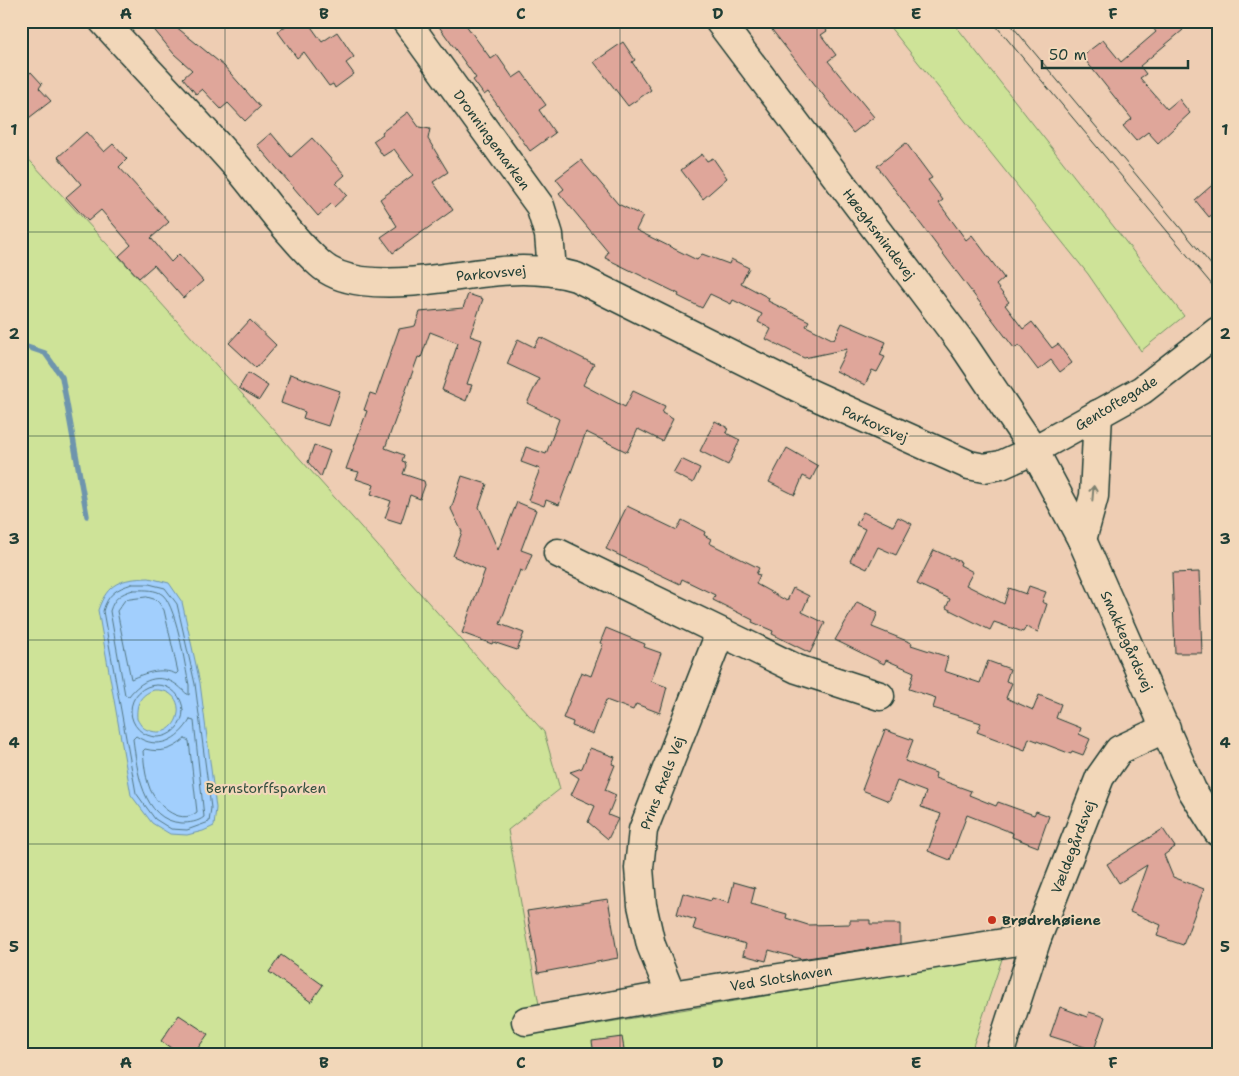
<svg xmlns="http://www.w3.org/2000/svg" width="1239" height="1076" font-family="'Shantell Sans',sans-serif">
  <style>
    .green { fill: #cee398; stroke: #769066 }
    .water { fill: #a2cffd; stroke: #6e95ad; fill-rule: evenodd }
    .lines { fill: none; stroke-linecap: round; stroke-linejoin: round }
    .shore { stroke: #537784; stroke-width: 1 }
    .stream { stroke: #6e95ad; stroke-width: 5.5 }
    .building { fill: #dfa69a; stroke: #1f3d34 }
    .minor-casing { stroke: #1f3d34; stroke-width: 31 }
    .minor { stroke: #f2d7b9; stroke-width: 28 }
    .tram { stroke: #1f3d34; stroke-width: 1 }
    .oneway { stroke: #7e8270 }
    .grid { fill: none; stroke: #1f3d34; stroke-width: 1; stroke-opacity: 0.55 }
    .poi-dot { fill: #c8321e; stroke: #f2d7b9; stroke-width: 2 }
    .labels { text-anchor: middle; stroke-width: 4.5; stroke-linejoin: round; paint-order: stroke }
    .street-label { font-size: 14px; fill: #1f3d34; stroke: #f2d7b9 }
    .park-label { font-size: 14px; fill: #304e3e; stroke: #f2d7b9 }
    .poi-label { font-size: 14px; font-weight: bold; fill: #1f3d34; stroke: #f2d7b9; text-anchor: start }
    .neatline { fill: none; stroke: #1f3d34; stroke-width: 2 }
    .grid-label { font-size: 16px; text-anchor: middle; font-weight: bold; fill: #1f3d34 }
  </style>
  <rect width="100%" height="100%" fill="#eecdb3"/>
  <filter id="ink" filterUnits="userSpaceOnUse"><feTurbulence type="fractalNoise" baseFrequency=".02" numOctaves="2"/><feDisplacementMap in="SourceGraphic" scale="10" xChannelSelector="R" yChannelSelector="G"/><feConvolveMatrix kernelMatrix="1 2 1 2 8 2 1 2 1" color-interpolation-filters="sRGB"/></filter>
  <g filter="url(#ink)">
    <g class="green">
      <polygon points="885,21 952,21 1184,316 1141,351 1088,274"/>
      <polygon points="21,151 143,283 544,732 560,789 508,830 544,1033 1003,956 970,1055 21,1055"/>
    </g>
    <path class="water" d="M149,578l20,5 13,19 18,81 16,125 -2,18 -11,5 -16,4 -17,-1 -18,-11 -21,-28 -33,-185c10,-28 23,-31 51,-32zM154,690c37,-2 28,50 -3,41 -8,-2 -10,-5 -14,-12 -1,-14 2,-24 17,-29z"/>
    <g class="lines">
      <g class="shore">
        <path d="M132,584h17l16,4 12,16 18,80 16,124 -2,14 -22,8 -16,-1 -16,-10 -19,-26 -33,-182c5,-17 13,-22 29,-27z"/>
        <path d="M133,590c9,0 19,-1 27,3 16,7 25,74 29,92v10c-5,-2 -7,-7 -12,-10 -18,-13 -36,-5 -48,11l-4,-1 -15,-84c4,-13 10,-17 23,-21z"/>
        <path d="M147,597l10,3 7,10 14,62 -2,2c-15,-7 -31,-1 -45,5l-14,-68 8,-11z"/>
        <circle cx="157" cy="711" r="26"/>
        <path d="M190,720l4,1 10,96c-6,5 -15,6 -22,6 -40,-2 -45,-54 -49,-84l3,-3c22,15 42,4 54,-16z"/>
        <path d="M185,739l4,2 8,71c-18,15 -43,-9 -48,-26 -4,-11 -5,-24 -6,-35l2,-2c16,4 27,1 40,-10z"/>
      </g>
      <polyline class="stream" points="21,345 45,353 62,377 87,516"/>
    </g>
    <g class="building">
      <polygon points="147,21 169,21 224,66 260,107 245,121 228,103 221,109 202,89 196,94 183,78 192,70 174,54"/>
      <polygon points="292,21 307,21 322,42 337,32 354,57 346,63 354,74 335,88 333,84 329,86 304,52 297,58 278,32"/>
      <polygon points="435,21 463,21 491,59 497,55 513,78 522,72 546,105 539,110 555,133 530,151 488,92 484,95 473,80 476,78"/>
      <polygon points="784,21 820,21 827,31 821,35 836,55 828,61 874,117 853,133 772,30"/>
      <polygon points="1148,21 1176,21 1183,30 1140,66 1146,74 1140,78 1167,109 1179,99 1190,113 1158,143 1148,132 1136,141 1123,126 1132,119 1082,56 1103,40 1121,62 1156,32"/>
      <polygon points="623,42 635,60 632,62 651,90 628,106 594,62"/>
      <polygon points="31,72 42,84 39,88 51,101 21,124 21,81"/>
      <polygon points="408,112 419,127 430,129 428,139 448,172 433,182 453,210 393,253 381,237 397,226 380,199 413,175 394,149 383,156 373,141 383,134 382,132"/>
      <polygon points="86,132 104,152 113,144 127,159 119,167 169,222 151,238 171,262 179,254 203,281 183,298 154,265 139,278 119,256 131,245 101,210 88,221 66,197 81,184 58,157"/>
      <polygon points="271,133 291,157 312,138 345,175 336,183 347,195 334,207 331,204 318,216 257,145"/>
      <polygon points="906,143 932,178 928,180 943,200 939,203 966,240 972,235 1004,278 996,285 1009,302 1005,305 1023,329 1032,322 1052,348 1058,344 1072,363 1060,372 1051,360 1038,370 1019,345 1014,348 877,166"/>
      <polygon points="702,154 707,161 713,158 727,178 703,199 681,170"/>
      <polygon points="581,160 618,204 643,216 636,230 697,260 702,254 729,264 731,259 749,268 741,283 769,298 768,301 809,321 806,326 834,340 842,323 886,342 880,355 885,357 877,372 872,370 865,385 836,371 847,349 804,358 766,339 771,329 758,322 762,314 733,300 731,304 710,294 702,308 678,296 679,294 605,258 608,252 559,193 564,189 556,179"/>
      <polygon points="1218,180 1218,210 1209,217 1195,200"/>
      <polygon points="468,294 483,299 470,336 482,340 467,384 472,385 466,401 442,390 458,343 430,332 421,358 418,357 385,448 404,455 402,461 405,462 406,466 403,474 424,481 425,485 420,499 410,495 401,523 385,518 391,501 371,494 374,485 356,479 359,472 346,469 367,411 364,410 370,393 376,395 399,329 415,326 420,312 463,308"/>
      <polygon points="250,320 276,345 256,368 229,343"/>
      <polygon points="540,337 594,364 583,385 625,407 633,391 665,406 662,413 673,419 662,441 638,429 627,452 586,432 559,505 546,500 544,506 528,500 540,469 521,462 526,447 546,454 559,419 527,403 539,379 507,364 518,339 534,347"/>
      <polygon points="248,373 268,386 259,400 239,388"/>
      <polygon points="290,374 340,391 328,426 303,418 305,412 281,403"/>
      <polygon points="715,421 728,428 726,433 740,440 728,465 700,451"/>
      <polygon points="314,445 330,451 321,477 308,462"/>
      <polygon points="787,448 818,466 811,480 803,476 795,495 769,482"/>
      <polygon points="681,459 700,468 693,483 673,473"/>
      <polygon points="462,476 487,484 479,507 498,550 517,502 536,510 521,550 532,554 525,572 520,570 500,624 524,633 517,650 493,642 492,644 462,633 485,570 453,556 462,532 451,509"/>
      <polygon points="627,506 677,530 682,520 705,532 704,535 711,539 709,543 759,568 756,574 760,575 756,584 787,601 793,588 809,596 802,612 825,623 810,653 772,634 773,631 752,622 753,620 713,600 715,595 682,579 680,584 606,549"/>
      <polygon points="863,512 893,526 898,517 912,524 896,555 878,547 867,569 850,561 865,529 856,525"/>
      <polygon points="934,550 961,562 960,565 973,572 966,585 1004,604 1009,588 1026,594 1029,586 1046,592 1042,602 1047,604 1038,632 1026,627 1023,632 994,622 990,630 946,608 950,599 917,584"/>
      <polygon points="1199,572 1202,653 1175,653 1172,573"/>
      <polygon points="857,602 878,612 872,627 912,643 911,645 948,657 944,671 980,683 988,661 1010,669 1006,681 1012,683 1006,698 1033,710 1039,695 1061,704 1056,718 1081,728 1079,734 1090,739 1083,755 1072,751 1071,754 1029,738 1025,750 977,732 981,723 933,708 936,698 909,689 914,672 886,660 884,664 835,640"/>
      <polygon points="606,628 645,644 644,647 661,653 651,681 667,687 660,713 636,704 633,710 606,700 593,734 572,726 573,722 563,718 581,672 591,676 603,644 600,643"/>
      <polygon points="885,730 913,740 905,761 936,773 935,778 971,791 969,795 996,806 998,802 1034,815 1036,811 1049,816 1038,847 1012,837 1013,833 967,815 950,860 928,851 941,814 921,807 926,792 897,781 889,801 862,790"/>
      <polygon points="590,748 615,757 612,764 615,765 605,790 616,795 608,815 618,819 608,839 588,822 595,806 571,795 579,778 570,772 582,768"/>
      <polygon points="1163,829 1175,847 1164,855 1173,877 1204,889 1183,945 1157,936 1161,925 1130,912 1147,865 1119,883 1107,864"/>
      <polygon points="734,882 755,888 751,904 787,914 786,918 808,925 850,924 850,920 870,920 870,924 900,924 900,944 801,959 769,950 766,961 743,955 746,944 693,929 696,920 677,914 683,893 711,901 712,898 729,903"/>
      <polygon points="608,899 618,958 538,973 527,911"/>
      <polygon points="281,955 323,985 311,1002 269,972"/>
      <polygon points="1060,1007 1087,1017 1089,1012 1105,1017 1094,1050 1050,1036"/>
      <polygon points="179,1015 208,1034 193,1055 181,1055 161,1041"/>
      <polygon points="622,1037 625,1055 594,1055 592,1041"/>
    </g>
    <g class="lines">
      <defs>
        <g id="minor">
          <path d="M103,21c45,50 92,98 136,148 26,31 51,68 81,95 11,10 27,15 42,17 73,9 140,-25 214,-4l233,116 160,72 15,3 17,-3 33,-15 108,-60 76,-59"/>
          <polyline points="406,21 540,206 549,235 552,270"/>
          <polyline points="719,21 964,346 1034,450 1082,540 1192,790 1218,832"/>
          <polyline points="1082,540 1094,496 1098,414"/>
          <polyline points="558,553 797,669 880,696"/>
          <polyline points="671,995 651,945 642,905 639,868 643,830 720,633"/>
          <polyline points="526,1021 671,995 1037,938"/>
          <polyline points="999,1055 1037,938 1100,777 1119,750 1166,728"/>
        </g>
      </defs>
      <use href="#minor" class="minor-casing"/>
      <use href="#minor" class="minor"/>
      <g class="tram">
        <polyline points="992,21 1218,292"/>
        <polyline points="1008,21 1218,273"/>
      </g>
    </g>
    <defs><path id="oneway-shaft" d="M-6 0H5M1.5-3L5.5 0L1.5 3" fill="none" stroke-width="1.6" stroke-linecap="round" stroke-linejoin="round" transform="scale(1.25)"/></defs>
    <use class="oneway" href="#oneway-shaft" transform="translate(1093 493) rotate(-85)"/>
  </g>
  <path class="grid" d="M225,21v1034M422,21v1034M620,21v1034M817,21v1034M1014,21v1034M21,232h1197M21,436h1197M21,640h1197M21,844h1197"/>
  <circle class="poi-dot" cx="992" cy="920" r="5"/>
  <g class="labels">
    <g class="street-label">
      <text transform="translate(492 140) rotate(54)" y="5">Dronningemarken</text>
      <text transform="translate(879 234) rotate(53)" y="5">Høeghsmindevej</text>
      <text transform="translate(491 273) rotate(-5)" y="5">Parkovsvej</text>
      <text transform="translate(1116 403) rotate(-31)" y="5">Gentoftegade</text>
      <text transform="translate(875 424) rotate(24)" y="5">Parkovsvej</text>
      <text transform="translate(1127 641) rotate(66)" y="5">Smakkegårdsvej</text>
      <text transform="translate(662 783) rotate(-69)" y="5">Prins Axels Vej</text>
      <text transform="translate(1073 847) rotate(-69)" y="5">Vældegårdsvej</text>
      <text transform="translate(781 978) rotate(-9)" y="5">Ved Slotshaven</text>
    </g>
    <g class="park-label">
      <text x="266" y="793">Bernstorffsparken</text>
    </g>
    <g class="poi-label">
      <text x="1002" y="925">Brødrehøiene</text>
    </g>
  </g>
  <rect width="1239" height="1076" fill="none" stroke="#f2d7b9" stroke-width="55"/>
  <path d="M1042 60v8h146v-8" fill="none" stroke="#1f3d34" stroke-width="2.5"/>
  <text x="1049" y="60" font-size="15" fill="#1f3d34" stroke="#f2d7b9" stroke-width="4" paint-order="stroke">50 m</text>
  <rect x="28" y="28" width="1184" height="1020" class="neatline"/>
  <g class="grid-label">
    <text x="126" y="19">A</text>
    <text x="324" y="19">B</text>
    <text x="521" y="19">C</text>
    <text x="718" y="19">D</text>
    <text x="916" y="19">E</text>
    <text x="1113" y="19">F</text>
    <text x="14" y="135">1</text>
    <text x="1225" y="135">1</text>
    <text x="14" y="339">2</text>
    <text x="1225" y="339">2</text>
    <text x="14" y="544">3</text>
    <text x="1225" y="544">3</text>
    <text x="14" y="748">4</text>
    <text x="1225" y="748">4</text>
    <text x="14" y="952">5</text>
    <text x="1225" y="952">5</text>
    <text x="126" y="1068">A</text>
    <text x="324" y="1068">B</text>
    <text x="521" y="1068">C</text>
    <text x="718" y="1068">D</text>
    <text x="916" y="1068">E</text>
    <text x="1113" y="1068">F</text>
  </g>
</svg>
